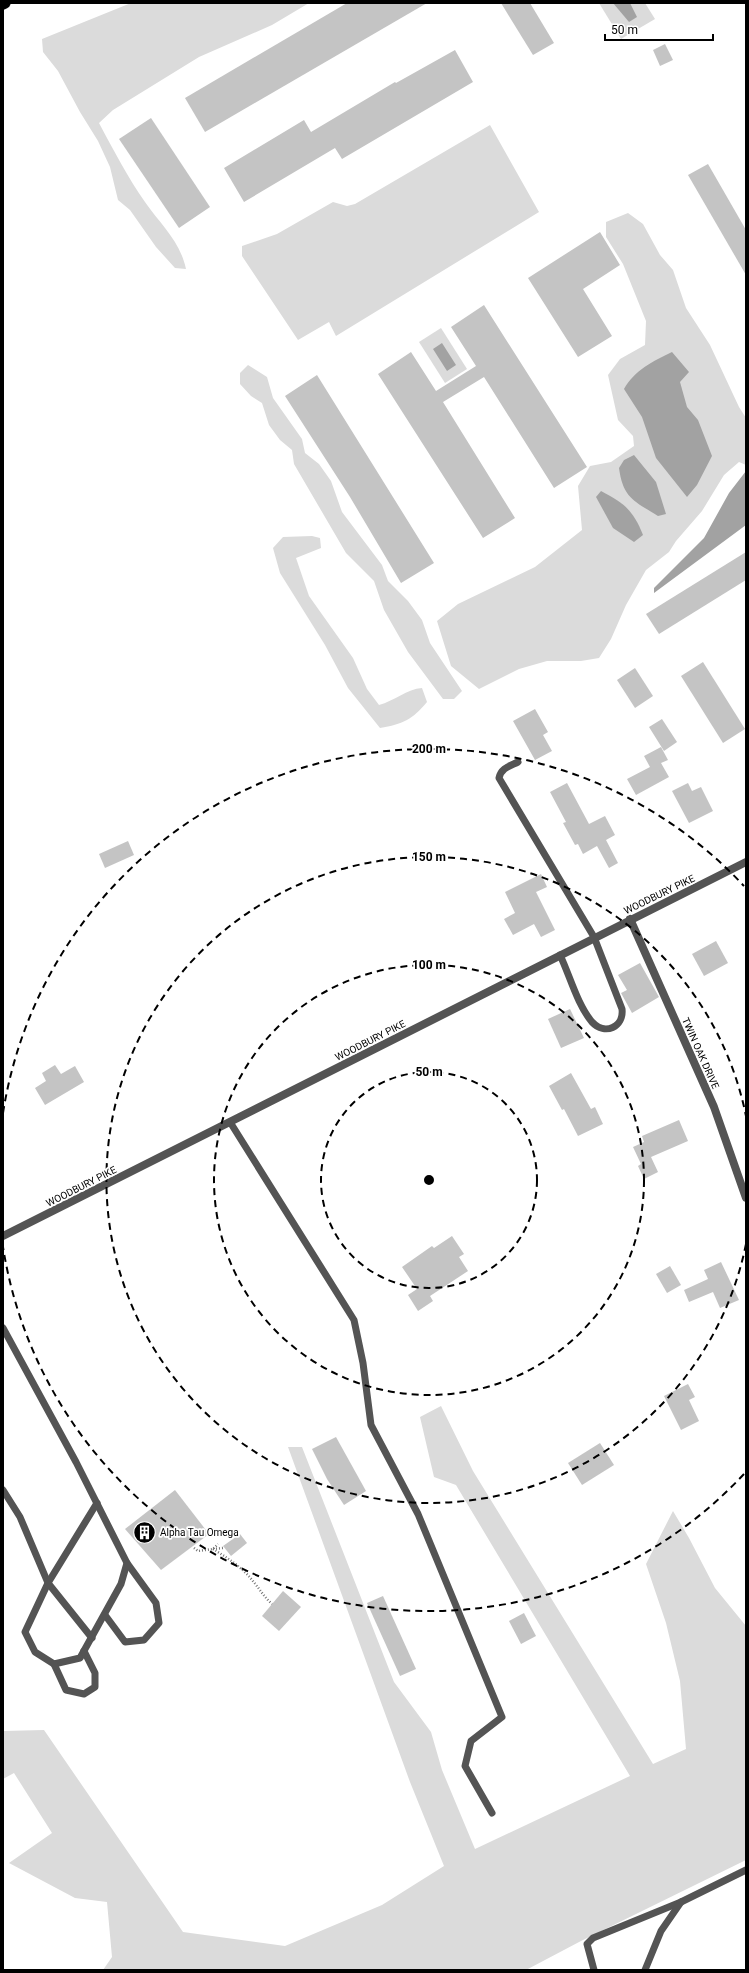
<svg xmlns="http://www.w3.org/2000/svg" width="749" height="1973" font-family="Roboto,sans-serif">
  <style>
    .green { fill: #dbdbdb }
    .water { fill: #a2a2a2 }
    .building { fill: #c4c4c4 }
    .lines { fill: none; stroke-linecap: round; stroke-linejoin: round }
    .trunk-casing { stroke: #dbdbdb; stroke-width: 12 }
    .path { stroke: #767676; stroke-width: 2.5; stroke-dasharray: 1 2; stroke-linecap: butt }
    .service { stroke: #545454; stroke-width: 7 }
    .minor { stroke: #545454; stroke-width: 8 }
    .tertiary { stroke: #545454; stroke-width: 8 }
    .trunk { stroke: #000; stroke-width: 11 }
    .ring { fill: none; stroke: #000; stroke-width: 2; stroke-dasharray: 7 5 }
    .labels { text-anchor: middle; stroke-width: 3.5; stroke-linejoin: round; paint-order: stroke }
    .street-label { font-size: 10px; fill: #000; stroke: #fff }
    .poi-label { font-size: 10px; fill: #000; stroke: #fff; text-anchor: start }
    .centre { fill: #000; stroke: #fff; stroke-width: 2 }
    .ring-label { font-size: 12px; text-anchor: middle; font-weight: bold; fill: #000; stroke: #fff; stroke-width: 3.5; stroke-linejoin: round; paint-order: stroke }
  </style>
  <rect width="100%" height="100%" fill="#fff"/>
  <g class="green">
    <path d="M131,3h178l-37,22 -73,32 -86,53 -14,13c14,26 29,55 46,79 16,23 35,39 41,67l-11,-1 -19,-21 -26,-37 -12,-10 -8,-33 -12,-26 -18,-29 -22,-41 -15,-19 -1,-13z"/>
    <polygon points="599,3 645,3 655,19 621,39"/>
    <polygon points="490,125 539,212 336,336 329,322 298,340 242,256 242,246 277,234 333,202 347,206 355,204"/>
    <polygon points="628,213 643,224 660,255 673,270 686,308 710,345 739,407 746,418 746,465 739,462 724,475 702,511 676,541 669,552 646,570 626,605 611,639 599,658 581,661 547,661 519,669 479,689 451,666 437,621 458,604 535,567 582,530 578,486 590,466 611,462 634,446 633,436 618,420 608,375 620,359 645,345 646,321 623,264 606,237 606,222"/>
    <polygon points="441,328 467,369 445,383 419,342"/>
    <polygon points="248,365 267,377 273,398 302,439 305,453 319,464 331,481 342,512 382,565 388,581 408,601 422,620 430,643 462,691 454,699 443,699 408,652 384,610 374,581 346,553 294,464 292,450 280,440 269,425 262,403 251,396 240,384 240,373"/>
    <path d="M312,536l8,2 1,10 -25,10 13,38 44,62 14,31 12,16c15,-4 28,-16 43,-17l5,14c-15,18 -24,22 -47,26l-32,-40 -23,-43 -45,-72 -7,-25 10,-11z"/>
    <polygon points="441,1406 473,1471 653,1764 686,1749 680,1681 666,1623 646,1564 673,1511 689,1538 715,1588 746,1626 746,1860 581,1941 526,1970 103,1970 112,1957 107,1902 75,1898 9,1863 52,1833 14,1773 3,1779 3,1731 44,1730 183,1932 285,1946 382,1905 444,1866 410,1782 288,1447 302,1447 394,1682 431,1732 442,1770 475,1849 630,1776 456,1485 434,1477 420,1417"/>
  </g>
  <g class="water">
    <polygon points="613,3 630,3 637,17 629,22"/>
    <polygon points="442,343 456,365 447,371 433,349"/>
    <path d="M672,352l17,20 -9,10 7,25 11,13 14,36 -15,29 -10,12 -31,-39 -14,-41 -18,-28c11,-19 29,-28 48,-37z"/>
    <path d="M634,455l22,27 10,32 -8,2c-24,-15 -35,-18 -39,-48l5,-8z"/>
    <polygon points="746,471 746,525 654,593 654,588 704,538 729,493"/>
    <path d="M601,491c23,12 32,19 42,44l-9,7 -21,-14 -17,-31z"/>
  </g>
  <g class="building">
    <polygon points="347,3 427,3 205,132 185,98"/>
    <polygon points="501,3 530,3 554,43 533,55"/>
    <polygon points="665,44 673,60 660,66 653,50"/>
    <polygon points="455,50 473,82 342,159 335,148 244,202 224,168 304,120 311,132 395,82 396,83"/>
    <polygon points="151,118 210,207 179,228 119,139"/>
    <polygon points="708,164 746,230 746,275 688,175"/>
    <polygon points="600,232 620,265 583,289 612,336 578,357 528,278"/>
    <polygon points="484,305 587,467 554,488 484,377 443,402 515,518 483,538 378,374 411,352 436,391 476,366 451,327"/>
    <polygon points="317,375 434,563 401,583 350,497 285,396"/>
    <polygon points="746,552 746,580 659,634 646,614"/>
    <polygon points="703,662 745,729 723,743 681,676"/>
    <polygon points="635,668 653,696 635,708 617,680"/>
    <polygon points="535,709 548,732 543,735 552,751 535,760 513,721"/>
    <polygon points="662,719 677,742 664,751 649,727"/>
    <polygon points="661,747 668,760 661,763 669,777 636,795 627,779 650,767 644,756"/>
    <polygon points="567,783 589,824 605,816 615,835 606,840 618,863 609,868 597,846 583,854 578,844 575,845 563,823 566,822 550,792"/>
    <polygon points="688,783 692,791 701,787 713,811 689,823 672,791"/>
    <polygon points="128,841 134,855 105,868 99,854"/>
    <polygon points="541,874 547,887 536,892 555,930 541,937 534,924 513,935 504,919 515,913 505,892"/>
    <polygon points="716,941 728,963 704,976 692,954"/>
    <polygon points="640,963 659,997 632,1013 621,993 627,990 618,975"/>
    <polygon points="570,1009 584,1038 561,1048 548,1019"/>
    <polygon points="55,1065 61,1074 75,1066 84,1082 45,1105 35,1088 46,1081 42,1073"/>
    <polygon points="571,1073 591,1109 595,1107 603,1124 578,1136 564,1109 562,1110 549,1086"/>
    <polygon points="679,1120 688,1141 651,1157 658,1172 644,1179 638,1166 641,1164 633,1147 644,1142 642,1136"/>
    <polygon points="452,1236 464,1254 459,1257 468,1271 430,1296 433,1301 418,1311 408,1295 417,1289 402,1267 432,1246 434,1248"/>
    <polygon points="721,1262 739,1300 720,1308 713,1292 689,1302 684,1290 708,1279 704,1270"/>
    <polygon points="670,1266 681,1285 667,1293 656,1274"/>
    <polygon points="688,1384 695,1397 689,1400 699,1421 681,1430 664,1396"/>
    <polygon points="336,1437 366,1491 344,1505 327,1479 312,1449"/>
    <polygon points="600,1443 614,1465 582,1485 568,1463"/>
    <polygon points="175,1490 209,1534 161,1570 125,1529"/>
    <polygon points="240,1534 247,1543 231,1556 223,1546"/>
    <polygon points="283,1591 301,1607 279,1631 262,1616"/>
    <polygon points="383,1596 416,1669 400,1676 367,1603"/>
    <polygon points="524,1613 536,1636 521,1644 509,1621"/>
  </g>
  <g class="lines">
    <defs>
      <polyline id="trunk" points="3,4 5,3"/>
    </defs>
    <use href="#trunk" class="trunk-casing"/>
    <g class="path">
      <polyline points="194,1548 198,1551 213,1549 218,1544"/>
      <path d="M213,1549c13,8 29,18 39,31 7,8 12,17 20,24"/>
      <polyline points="213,1549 223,1548"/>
    </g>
    <g class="service">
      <path d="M518,762c-8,4 -17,6 -19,16l95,159 28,72c2,18 -17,27 -30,13 -15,-18 -22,-46 -32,-67"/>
      <polyline points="230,1122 354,1320 363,1363 371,1425 418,1514 502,1717 471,1741 465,1766 492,1813"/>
      <polyline points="3,1328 76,1462 127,1563 121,1584 80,1658 54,1664 35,1652 25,1632 48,1583 20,1517 3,1490"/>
      <polyline points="105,1615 125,1642 144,1640 159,1623 156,1603 127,1563"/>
      <polyline points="92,1638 48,1583 97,1503"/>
      <polyline points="54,1664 66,1690 84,1694 95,1687 95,1673 84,1651"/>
      <polyline points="594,1970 587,1944 593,1938 681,1902 746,1870"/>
      <polyline points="645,1970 661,1931 681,1902"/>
    </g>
    <polyline class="minor" points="630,919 714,1107 746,1198"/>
    <polyline class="tertiary" points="3,1236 746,862"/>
    <use href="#trunk" class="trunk"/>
  </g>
  <g class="ring">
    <circle cx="429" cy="1180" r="108"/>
    <circle cx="429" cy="1180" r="215"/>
    <path d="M746 1244A323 323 0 1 1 746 1116"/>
    <path d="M744 1474A431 431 0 0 1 3 1247M3 1113A431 431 0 0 1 744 886"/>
  </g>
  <defs>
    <symbol id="building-disc" viewBox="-11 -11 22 22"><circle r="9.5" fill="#000" stroke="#fff"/><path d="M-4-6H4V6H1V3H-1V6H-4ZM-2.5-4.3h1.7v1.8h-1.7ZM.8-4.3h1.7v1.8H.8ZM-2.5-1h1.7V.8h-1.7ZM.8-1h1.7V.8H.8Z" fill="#fff"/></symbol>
  </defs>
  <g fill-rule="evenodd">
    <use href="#building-disc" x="132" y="1520" width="25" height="25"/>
  </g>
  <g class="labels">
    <g class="street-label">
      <text transform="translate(659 894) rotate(-26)" y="4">WOODBURY PIKE</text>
      <text transform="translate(370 1040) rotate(-27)" y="4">WOODBURY PIKE</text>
      <text transform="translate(701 1053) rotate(66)" y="4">TWIN OAK DRIVE</text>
      <text transform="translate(81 1186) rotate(-27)" y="4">WOODBURY PIKE</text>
    </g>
    <g class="poi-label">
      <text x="160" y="1536">Alpha Tau Omega</text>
    </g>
  </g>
  <circle cx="429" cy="1180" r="6" class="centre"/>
  <g class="ring-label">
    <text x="429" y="753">200 m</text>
    <text x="429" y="861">150 m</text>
    <text x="429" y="969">100 m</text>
    <text x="429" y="1076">50 m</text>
  </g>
  <rect width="749" height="1973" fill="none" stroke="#000000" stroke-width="8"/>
  <path d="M605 34v6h108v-6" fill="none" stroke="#000000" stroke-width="2"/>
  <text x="611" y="34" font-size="12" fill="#000000" stroke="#ffffff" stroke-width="3" paint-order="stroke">50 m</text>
</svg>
